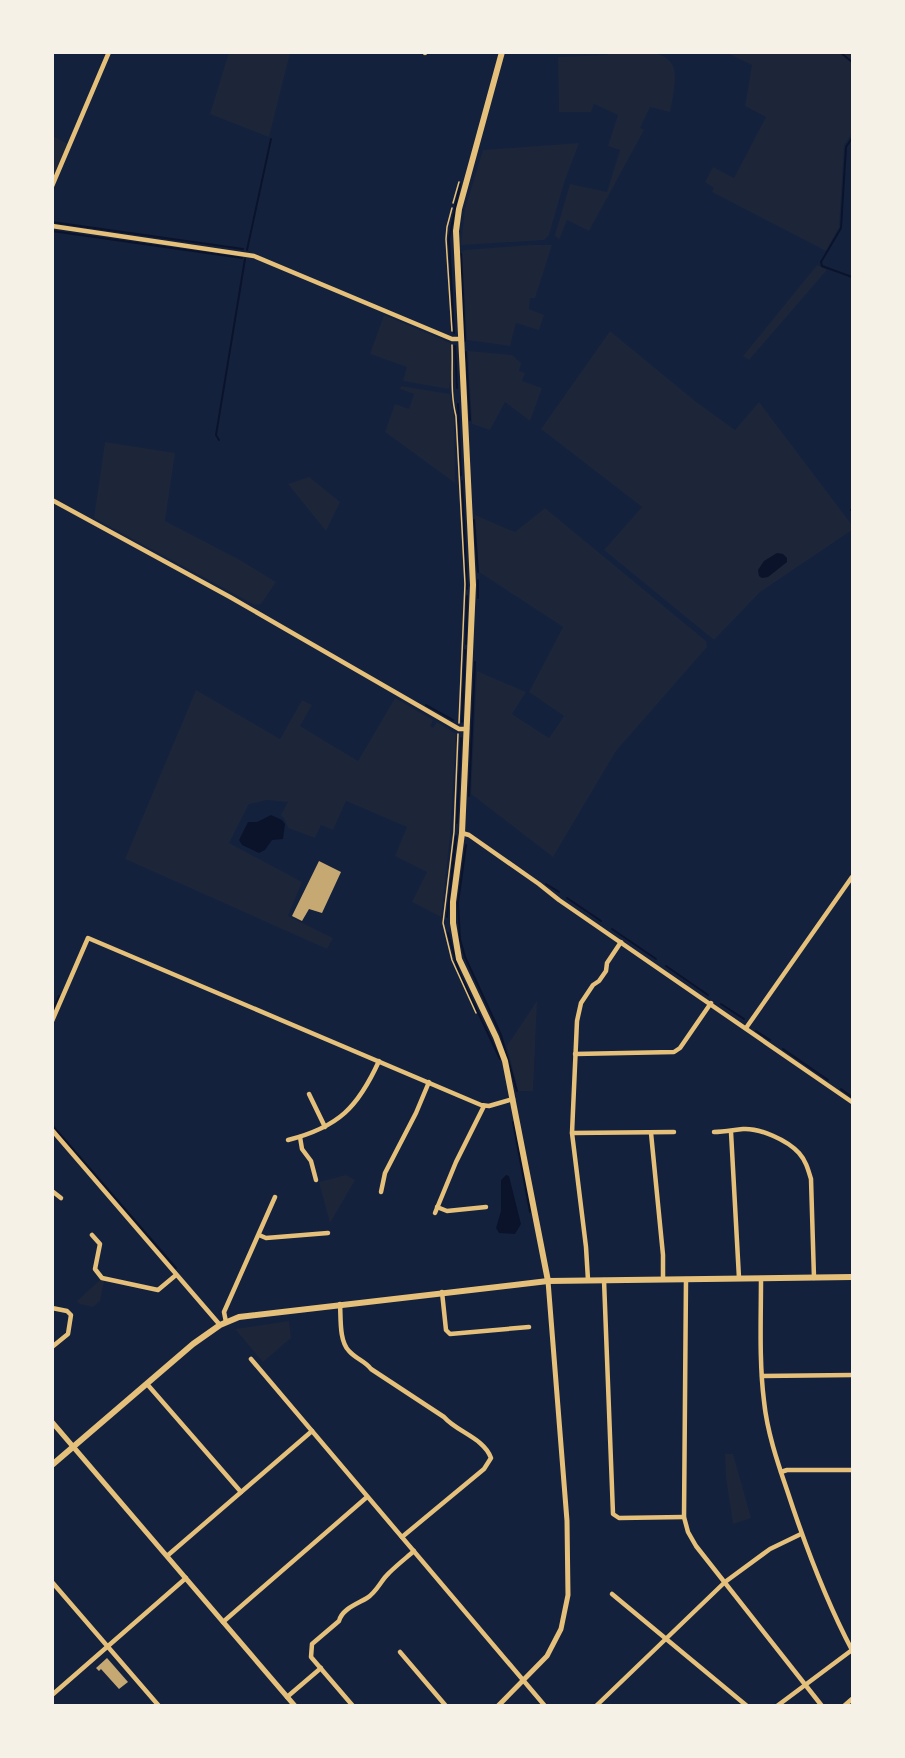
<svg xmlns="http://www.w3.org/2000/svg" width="905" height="1758" font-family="Lora,serif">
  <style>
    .green { fill: #1d2539 }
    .water { fill: #0b132b }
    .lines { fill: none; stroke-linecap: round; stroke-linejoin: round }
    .stream { stroke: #0b132b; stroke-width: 2 }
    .building { fill: #c6a872 }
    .path { stroke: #e5c07b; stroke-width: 1.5 }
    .minor { stroke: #e5c07b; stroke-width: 4.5 }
    .tertiary { stroke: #e5c07b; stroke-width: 5 }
    .secondary { stroke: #e5c07b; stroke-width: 6 }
  </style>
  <rect width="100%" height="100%" fill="#14213d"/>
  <g class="green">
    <polygon points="229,52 290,53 269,137 210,114"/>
    <path d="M608,53c19,-1 60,-7 66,16 3,12 -2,31 -4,43l-20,-5 -10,21 4,2 -55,101 -22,-11 -8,20 -4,-5 15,-51 37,8 13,-42 -12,-4 10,-31 -24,-11 -3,8h-32l-1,-55 50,-2z"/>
    <polygon points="727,53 852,53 852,133 844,145 839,227 826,251 712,192 714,188 705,182 713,167 734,178 766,117 745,106 752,65"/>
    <polygon points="53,136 68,144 53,179"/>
    <polygon points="579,143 564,183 549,235 544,240 461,245 465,209 483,150"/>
    <polygon points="530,245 552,245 535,298 530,298 529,309 544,315 539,330 516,323 510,346 467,340 462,252 465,250"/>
    <polygon points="817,265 827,270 749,360 743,356"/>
    <polygon points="384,315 450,343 451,375 449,389 403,381 407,367 370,354"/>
    <polygon points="610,331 695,401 735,430 759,402 852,525 852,530 760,592 714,640 604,550 642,507 541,429"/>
    <polygon points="468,351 512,355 521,363 519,371 525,373 522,381 542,388 530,421 505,402 490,430 472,424"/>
    <polygon points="401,386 450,394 454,417 455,483 385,432 395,404 409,409 414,394 400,389"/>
    <polygon points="105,442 175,453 165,521 240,560 276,582 261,604 255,605 94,518"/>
    <polygon points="309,477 340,502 326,531 288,484"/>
    <polygon points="545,508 706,641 707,647 616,751 553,857 471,794 477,671 526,692 512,714 549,738 564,716 529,692 563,627 479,572 475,515 515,532"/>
    <polygon points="196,690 280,739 302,700 312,705 300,726 358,761 395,698 433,720 430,726 433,728 437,722 456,734 450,836 441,917 412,902 427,872 395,856 407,827 346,801 333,830 321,825 315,838 288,828 285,820 281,815 288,802 267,800 249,804 229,843 302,882 288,916 333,938 327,949 125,859"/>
    <polygon points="537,1001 533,1091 518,1091 507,1046"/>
    <polygon points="346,1175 355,1180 330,1223 319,1182"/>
    <polygon points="100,1280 104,1281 100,1301 93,1307 80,1304 77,1301"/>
    <polygon points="289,1321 291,1338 263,1362 235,1329"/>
    <polygon points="725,1454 733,1454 751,1518 733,1524 726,1478"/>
  </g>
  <g class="water">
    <polygon points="777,553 783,554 787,558 787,562 768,577 762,578 759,576 758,570 764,561"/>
    <polygon points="271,815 282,820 285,824 283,839 272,840 265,850 259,853 242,845 239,840 248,822 257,822"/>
    <polygon points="506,1175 509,1176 521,1224 515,1234 499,1233 496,1228 501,1211 501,1180"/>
  </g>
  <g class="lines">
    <g class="stream">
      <polyline points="840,52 852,62"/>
      <polyline points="852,138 846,147 841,228 821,262 822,266 852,277"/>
      <polyline points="52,222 243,249"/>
      <polyline points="52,231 242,258"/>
      <polyline points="247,250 271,139"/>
      <polyline points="461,254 465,341"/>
      <polyline points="454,333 449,239 460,184"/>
      <polyline points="455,346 457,388"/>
      <polyline points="466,352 470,420"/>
      <polyline points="458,404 461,475"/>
      <polyline points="219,440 216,435 245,259"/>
      <polyline points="462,481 467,589"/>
      <polyline points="851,510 852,509"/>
      <polyline points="474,520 478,572"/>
      <polyline points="478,580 478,598"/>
      <polyline points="466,644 467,596"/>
      <polyline points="426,705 453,720"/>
      <polyline points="462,722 465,650"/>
      <polyline points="469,796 475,662"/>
      <polyline points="457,823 461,738"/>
      <polyline points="466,845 458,903 460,939 465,957 501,1035 517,1091"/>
      <polyline points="546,884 559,892"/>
      <polyline points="567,898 601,921"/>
      <polyline points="447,917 456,836"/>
      <polyline points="612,929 656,959"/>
      <polyline points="448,933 459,972 500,1059"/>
      <polyline points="666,966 708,995"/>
      <polyline points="721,1004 744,1019"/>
      <polyline points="52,1011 59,996"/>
      <polyline points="756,1031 770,1040"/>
      <polyline points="783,1049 828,1080"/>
      <polyline points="841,1089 852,1097"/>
      <polyline points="513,1122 530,1212"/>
      <polyline points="52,1125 176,1268"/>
    </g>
  </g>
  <g class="building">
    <polygon points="319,861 341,872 322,913 309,909 302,921 292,916"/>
    <polygon points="107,1658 128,1682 119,1689 101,1669 99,1671 96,1668"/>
  </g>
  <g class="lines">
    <g class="path">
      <polyline points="453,203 459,182"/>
      <polyline points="452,331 446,239 447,227 452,208"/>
      <path d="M452,345c1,24 -2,48 4,71l9,168 -6,139"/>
      <polyline points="458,734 454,832 443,923 452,960 476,1013"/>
    </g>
    <g class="minor">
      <polyline points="425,52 425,53"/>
      <polyline points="52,186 109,52"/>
      <polyline points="52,226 254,256 452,339 460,339"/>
      <polyline points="52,500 230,597 459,729 467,729"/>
      <polyline points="462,833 469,835 539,884 559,900 852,1102"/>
      <polyline points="52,1021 88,938 481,1105 489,1106 513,1099"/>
      <polyline points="746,1028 852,877"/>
      <polyline points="575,1054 674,1052 680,1048 711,1003"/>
      <polyline points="309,1094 325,1127"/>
      <polyline points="52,1130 220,1325"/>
      <path d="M714,1132c10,0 19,-2 29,-3 17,-1 44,11 56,24 7,8 9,16 12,26l3,99"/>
      <polyline points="731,1132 739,1278"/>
      <polyline points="572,1133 674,1132"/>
      <polyline points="651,1133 663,1255 663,1279"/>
      <polyline points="300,1137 302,1149 311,1161 316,1180"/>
      <path d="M288,1140c51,-13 70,-33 91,-79"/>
      <polyline points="52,1191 61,1198"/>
      <polyline points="381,1192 385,1173 416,1113 429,1082"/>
      <polyline points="437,1207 447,1211 486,1207"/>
      <polyline points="435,1213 456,1162 484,1106"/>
      <polyline points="92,1235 100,1244 95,1269 102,1278 158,1290 176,1275"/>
      <polyline points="259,1235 266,1238 328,1233"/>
      <path d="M761,1278c0,41 -2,83 3,123 3,30 13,60 23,89 18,55 38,109 65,160"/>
      <polyline points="686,1279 684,1517 688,1532 696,1546 822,1706"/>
      <polyline points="588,1280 586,1247 572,1133 577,1021 581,1003 593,985 599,981 606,971 607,963 621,942"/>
      <polyline points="604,1280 613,1514 619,1518 684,1517"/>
      <polyline points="442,1292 446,1330 450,1334 529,1327"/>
      <path d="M340,1304c1,14 -1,37 9,47 7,8 16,10 22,18l73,48c13,15 40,21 47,41l-7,11 -82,68"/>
      <polyline points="52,1308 67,1311 71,1315 68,1334 52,1347"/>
      <polyline points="226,1322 224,1312 275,1197"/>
      <polyline points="251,1359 545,1706"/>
      <polyline points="762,1376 852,1375"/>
      <polyline points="147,1384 241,1492"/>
      <polyline points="781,1472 787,1470 852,1470"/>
      <polyline points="167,1556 312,1431"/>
      <polyline points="52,1582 159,1706"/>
      <polyline points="612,1594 747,1706"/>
      <polyline points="223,1622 367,1497"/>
      <polyline points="400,1652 446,1706"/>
      <polyline points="52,1695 186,1578"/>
      <polyline points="287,1697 321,1668"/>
      <path d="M353,1706l-42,-49 1,-13 27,-23c3,-12 18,-17 28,-23 10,-6 14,-18 22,-25 8,-8 17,-15 25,-22"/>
      <polyline points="596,1706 725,1582 770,1549 801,1534"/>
      <polyline points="777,1706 852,1650"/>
      <polyline points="844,1706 852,1699"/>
    </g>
    <g class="tertiary">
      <polyline points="52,1422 295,1706"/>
      <polyline points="498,1706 547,1656 561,1629 568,1595 567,1521 548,1281"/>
    </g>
    <g class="secondary">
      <polyline points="502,52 459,209 456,231 473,585 462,833 453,902 453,923 459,959 496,1037 505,1061 548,1281"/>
      <polyline points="52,1465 193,1344 220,1325 239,1317 548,1281 852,1277"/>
    </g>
  </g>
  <rect width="905" height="1758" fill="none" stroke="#f6f1e7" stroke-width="108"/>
</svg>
